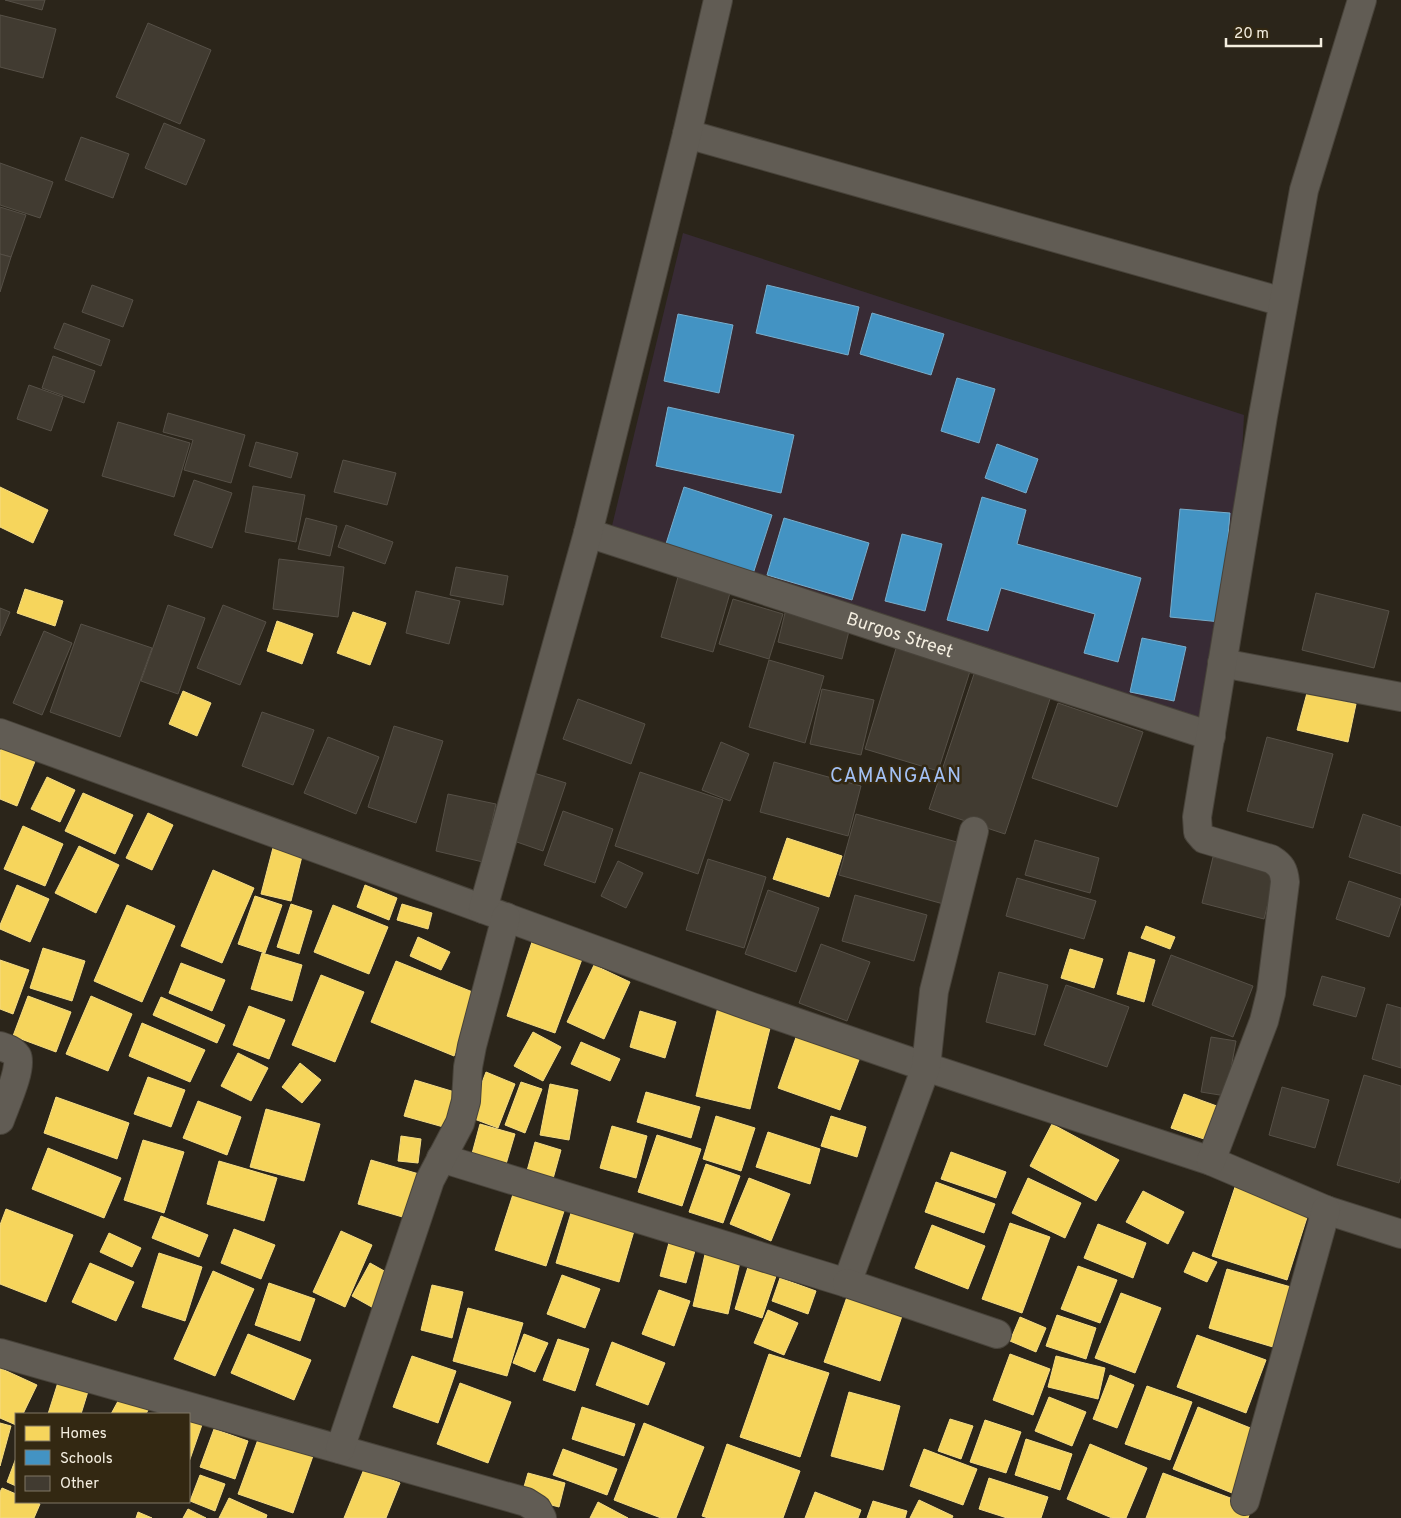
<svg xmlns="http://www.w3.org/2000/svg" width="1401" height="1518" font-family="Overpass,sans-serif">
  <style>
    .education { fill: #382b35 }
    .homes { fill: #f6d55c; stroke: #f5dc84 }
    .schools { fill: #4393c3; stroke: #78aecc }
    .building { fill: #413b31; stroke: #565047 }
    .lines { fill: none; stroke-linecap: round; stroke-linejoin: round }
    .minor-casing { stroke: #48433a; stroke-width: 30 }
    .minor { stroke: #615c54; stroke-width: 28 }
    .labels { text-anchor: middle; stroke-width: 5; stroke-linejoin: round; paint-order: stroke }
    .street-label { font-size: 18px; fill: #f4eee0; stroke: #332812 }
    .quarter-label { font-size: 20px; letter-spacing: 1px; fill: #a3c0f4; stroke: #332812 }
  </style>
  <rect width="100%" height="100%" fill="#2b251a"/>
  <polygon class="education" points="683,233 1244,415 1238,534 1205,728 611,530"/>
  <g class="homes">
    <polygon points="0,487 48,510 33,543 0,527"/>
    <polygon points="25,589 63,601 55,626 17,613"/>
    <polygon points="353,612 386,623 370,665 337,653"/>
    <polygon points="277,621 313,634 302,664 267,651"/>
    <polygon points="183,691 211,703 197,736 169,724"/>
    <polygon points="1307,693 1356,704 1348,742 1297,730"/>
    <polygon points="4,741 38,754 17,806 0,799 0,752"/>
    <polygon points="47,777 75,790 60,822 31,809"/>
    <polygon points="83,793 133,815 115,854 65,831"/>
    <polygon points="148,813 173,825 152,870 126,858"/>
    <polygon points="23,826 63,844 45,886 4,869"/>
    <polygon points="787,838 842,856 829,897 773,879"/>
    <polygon points="275,840 304,848 291,901 261,894"/>
    <polygon points="79,846 119,865 96,913 55,893"/>
    <polygon points="213,870 254,888 222,963 181,946"/>
    <polygon points="17,885 49,899 30,942 0,929 0,925"/>
    <polygon points="365,885 397,898 389,920 357,907"/>
    <polygon points="255,896 282,905 265,953 238,944"/>
    <polygon points="291,904 312,911 299,954 277,947"/>
    <polygon points="402,904 432,913 428,929 397,920"/>
    <polygon points="127,905 175,926 142,1002 94,981"/>
    <polygon points="333,905 388,927 369,974 314,952"/>
    <polygon points="1146,926 1175,937 1170,949 1141,938"/>
    <polygon points="418,937 450,952 441,970 410,956"/>
    <polygon points="532,942 582,959 555,1033 507,1016"/>
    <polygon points="43,948 85,961 72,1001 30,988"/>
    <polygon points="1070,949 1103,959 1094,988 1061,978"/>
    <polygon points="1129,952 1155,960 1144,1002 1117,994"/>
    <polygon points="262,953 302,965 292,1001 251,989"/>
    <polygon points="0,960 29,970 13,1014 0,1009"/>
    <polygon points="396,961 480,995 454,1056 371,1022"/>
    <polygon points="181,963 225,980 212,1011 169,993"/>
    <polygon points="594,965 630,982 604,1039 567,1022"/>
    <polygon points="321,975 364,992 335,1062 292,1045"/>
    <polygon points="28,996 71,1012 56,1052 13,1036"/>
    <polygon points="91,996 132,1014 108,1071 66,1054"/>
    <polygon points="161,997 225,1025 217,1043 153,1015"/>
    <polygon points="719,1003 773,1016 750,1109 696,1096"/>
    <polygon points="249,1006 285,1020 269,1059 233,1045"/>
    <polygon points="640,1011 676,1022 665,1058 630,1047"/>
    <polygon points="142,1023 205,1050 190,1082 129,1056"/>
    <polygon points="799,1029 862,1052 840,1110 778,1088"/>
    <polygon points="533,1032 561,1047 543,1081 514,1066"/>
    <polygon points="581,1042 620,1059 610,1081 571,1064"/>
    <polygon points="238,1053 268,1068 251,1101 221,1086"/>
    <polygon points="300,1063 321,1080 302,1103 282,1087"/>
    <polygon points="486,1072 515,1084 498,1128 469,1117"/>
    <polygon points="148,1077 185,1090 171,1127 134,1114"/>
    <polygon points="415,1080 458,1093 447,1128 404,1116"/>
    <polygon points="521,1082 542,1089 525,1133 505,1125"/>
    <polygon points="550,1084 578,1090 569,1140 540,1135"/>
    <polygon points="646,1092 700,1107 691,1138 637,1122"/>
    <polygon points="1184,1094 1225,1109 1213,1142 1171,1128"/>
    <polygon points="56,1097 129,1123 117,1159 44,1133"/>
    <polygon points="198,1101 241,1117 227,1155 183,1138"/>
    <polygon points="266,1109 320,1124 304,1181 250,1167"/>
    <polygon points="716,1116 755,1128 741,1171 703,1159"/>
    <polygon points="831,1116 866,1127 857,1157 821,1146"/>
    <polygon points="480,1124 515,1134 504,1171 470,1161"/>
    <polygon points="1052,1124 1119,1160 1096,1201 1030,1166"/>
    <polygon points="612,1126 647,1136 636,1178 600,1168"/>
    <polygon points="768,1132 820,1149 810,1184 756,1167"/>
    <polygon points="657,1135 701,1149 682,1206 638,1192"/>
    <polygon points="401,1136 421,1139 418,1163 398,1161"/>
    <polygon points="143,1140 184,1152 164,1213 124,1200"/>
    <polygon points="535,1142 561,1150 551,1186 525,1178"/>
    <polygon points="48,1148 121,1178 104,1218 32,1189"/>
    <polygon points="951,1152 1006,1172 996,1198 941,1179"/>
    <polygon points="371,1160 419,1174 406,1218 358,1204"/>
    <polygon points="219,1161 277,1178 264,1221 207,1204"/>
    <polygon points="706,1164 740,1176 723,1223 689,1212"/>
    <polygon points="749,1178 790,1194 771,1241 730,1224"/>
    <polygon points="1028,1178 1081,1203 1065,1238 1012,1213"/>
    <polygon points="936,1182 995,1204 984,1233 925,1212"/>
    <polygon points="1236,1184 1310,1208 1287,1280 1212,1256"/>
    <polygon points="516,1185 567,1202 546,1266 495,1250"/>
    <polygon points="1143,1191 1184,1212 1168,1244 1126,1222"/>
    <polygon points="6,1209 73,1235 46,1302 0,1284 0,1225"/>
    <polygon points="571,1213 634,1231 619,1282 556,1263"/>
    <polygon points="161,1216 208,1235 199,1257 152,1238"/>
    <polygon points="1010,1223 1050,1237 1022,1313 982,1299"/>
    <polygon points="1098,1224 1146,1243 1133,1278 1084,1258"/>
    <polygon points="932,1225 985,1246 968,1289 915,1268"/>
    <polygon points="234,1229 275,1245 261,1279 221,1263"/>
    <polygon points="341,1231 372,1245 345,1307 313,1292"/>
    <polygon points="109,1233 141,1248 132,1267 100,1252"/>
    <polygon points="670,1239 696,1247 686,1283 660,1276"/>
    <polygon points="706,1250 741,1258 728,1314 693,1306"/>
    <polygon points="1193,1252 1217,1262 1207,1282 1184,1272"/>
    <polygon points="159,1253 202,1267 185,1321 142,1307"/>
    <polygon points="90,1263 134,1282 116,1321 72,1302"/>
    <polygon points="370,1263 395,1277 377,1310 352,1296"/>
    <polygon points="1078,1266 1117,1280 1100,1323 1061,1309"/>
    <polygon points="748,1267 776,1276 762,1318 735,1309"/>
    <polygon points="1227,1269 1291,1287 1273,1347 1209,1328"/>
    <polygon points="213,1271 254,1289 215,1376 174,1359"/>
    <polygon points="562,1275 600,1289 585,1328 547,1314"/>
    <polygon points="780,1278 816,1291 808,1314 772,1301"/>
    <polygon points="269,1283 315,1299 300,1341 255,1325"/>
    <polygon points="432,1285 463,1292 452,1338 421,1330"/>
    <polygon points="659,1290 690,1301 674,1346 642,1334"/>
    <polygon points="1121,1293 1161,1308 1135,1373 1095,1358"/>
    <polygon points="848,1294 903,1313 880,1381 824,1362"/>
    <polygon points="468,1308 523,1323 507,1376 453,1361"/>
    <polygon points="768,1310 798,1323 784,1355 754,1343"/>
    <polygon points="1057,1315 1096,1328 1086,1359 1046,1346"/>
    <polygon points="1020,1317 1046,1328 1036,1352 1010,1341"/>
    <polygon points="248,1334 311,1360 294,1400 231,1373"/>
    <polygon points="524,1334 548,1343 535,1372 513,1363"/>
    <polygon points="1197,1335 1266,1360 1246,1413 1177,1387"/>
    <polygon points="558,1339 589,1349 575,1391 543,1380"/>
    <polygon points="612,1342 665,1363 648,1405 596,1385"/>
    <polygon points="769,1354 829,1373 800,1457 740,1437"/>
    <polygon points="1010,1354 1050,1369 1033,1415 993,1400"/>
    <polygon points="412,1356 456,1371 438,1423 393,1407"/>
    <polygon points="1056,1356 1105,1368 1098,1399 1048,1387"/>
    <polygon points="0,1368 37,1385 23,1414 16,1414 16,1425 0,1418"/>
    <polygon points="1110,1375 1134,1385 1117,1428 1093,1419"/>
    <polygon points="60,1376 90,1385 81,1414 48,1414"/>
    <polygon points="460,1383 511,1402 488,1463 437,1444"/>
    <polygon points="1147,1386 1192,1402 1170,1460 1125,1444"/>
    <polygon points="123,1392 150,1406 146,1414 111,1414"/>
    <polygon points="849,1392 900,1406 883,1470 831,1456"/>
    <polygon points="1049,1397 1086,1412 1072,1446 1035,1431"/>
    <polygon points="166,1405 204,1419 189,1462 189,1414 162,1414"/>
    <polygon points="582,1407 635,1424 624,1456 572,1439"/>
    <polygon points="1198,1407 1263,1433 1237,1495 1173,1469"/>
    <polygon points="950,1419 973,1426 961,1459 938,1451"/>
    <polygon points="985,1420 1021,1432 1006,1473 970,1462"/>
    <polygon points="0,1423 11,1426 0,1466"/>
    <polygon points="644,1423 704,1447 676,1518 661,1518 614,1500"/>
    <polygon points="214,1429 248,1441 235,1479 200,1467"/>
    <polygon points="260,1434 314,1453 293,1513 238,1494"/>
    <polygon points="1026,1439 1072,1454 1060,1490 1015,1475"/>
    <polygon points="727,1444 800,1471 783,1518 708,1518 702,1516"/>
    <polygon points="1090,1444 1147,1468 1126,1518 1112,1518 1067,1499"/>
    <polygon points="563,1449 617,1469 607,1495 553,1475"/>
    <polygon points="924,1449 977,1469 963,1505 910,1486"/>
    <polygon points="16,1458 16,1486 7,1482"/>
    <polygon points="364,1469 400,1483 386,1518 344,1518"/>
    <polygon points="528,1473 565,1483 559,1507 521,1497"/>
    <polygon points="1163,1473 1252,1506 1248,1518 1146,1518"/>
    <polygon points="200,1475 225,1484 215,1511 190,1501"/>
    <polygon points="989,1478 1048,1497 1041,1518 1007,1518 979,1509"/>
    <polygon points="2,1488 16,1494 16,1502 35,1502 40,1504 34,1518 0,1518 0,1492"/>
    <polygon points="815,1492 861,1510 858,1518 805,1518"/>
    <polygon points="229,1498 267,1515 266,1518 219,1518"/>
    <polygon points="919,1500 953,1516 952,1518 910,1518"/>
    <polygon points="873,1501 907,1511 905,1518 867,1518"/>
    <polygon points="598,1502 628,1518 590,1518"/>
    <polygon points="188,1509 206,1518 183,1518"/>
    <polygon points="138,1512 152,1518 136,1518"/>
  </g>
  <g class="schools">
    <polygon points="767,285 859,307 848,355 756,333"/>
    <polygon points="872,313 944,334 931,375 860,354"/>
    <polygon points="678,314 733,325 719,393 664,381"/>
    <polygon points="957,378 995,389 979,443 941,431"/>
    <polygon points="668,407 794,435 781,493 656,466"/>
    <polygon points="997,444 1038,459 1026,493 985,478"/>
    <polygon points="684,487 772,515 753,574 665,547"/>
    <polygon points="982,497 1026,510 1017,544 1141,578 1118,662 1084,653 1095,614 1001,588 988,631 947,620"/>
    <polygon points="1180,509 1230,513 1221,622 1170,617"/>
    <polygon points="784,518 869,543 852,600 767,575"/>
    <polygon points="902,534 942,544 925,611 885,601"/>
    <polygon points="1142,638 1186,647 1174,701 1130,692"/>
  </g>
  <g class="building">
    <polygon points="5,0 45,0 42,10"/>
    <polygon points="0,15 56,29 43,78 0,67"/>
    <polygon points="148,23 211,50 180,124 116,97"/>
    <polygon points="164,123 205,140 186,185 145,168"/>
    <polygon points="81,137 129,154 113,198 65,180"/>
    <polygon points="0,163 53,182 40,218 0,205"/>
    <polygon points="0,207 26,215 11,257 0,254"/>
    <polygon points="0,254 11,257 0,292"/>
    <polygon points="92,285 133,300 123,327 82,312"/>
    <polygon points="64,323 110,340 101,366 54,348"/>
    <polygon points="53,356 95,371 84,403 42,388"/>
    <polygon points="29,385 63,397 51,431 17,419"/>
    <polygon points="168,413 245,435 231,483 184,470 193,440 163,432"/>
    <polygon points="118,422 190,443 174,497 102,476"/>
    <polygon points="256,442 298,453 291,478 249,466"/>
    <polygon points="343,460 396,473 387,505 334,492"/>
    <polygon points="194,480 232,493 212,548 174,535"/>
    <polygon points="253,486 305,495 296,542 245,532"/>
    <polygon points="306,518 337,526 330,556 298,549"/>
    <polygon points="346,525 393,542 385,564 338,547"/>
    <polygon points="279,559 344,567 338,617 273,609"/>
    <polygon points="456,567 508,576 503,605 450,595"/>
    <polygon points="678,577 730,593 713,652 661,637"/>
    <polygon points="416,591 460,601 449,644 406,633"/>
    <polygon points="1316,593 1389,611 1374,668 1302,650"/>
    <polygon points="733,599 783,614 769,659 719,644"/>
    <polygon points="168,605 205,618 178,694 141,681"/>
    <polygon points="223,605 266,622 240,685 197,668"/>
    <polygon points="0,608 10,612 0,636"/>
    <polygon points="786,609 850,627 842,659 778,642"/>
    <polygon points="81,624 152,648 120,737 50,712"/>
    <polygon points="44,631 72,643 42,715 13,703"/>
    <polygon points="898,642 972,665 938,771 865,749"/>
    <polygon points="769,660 824,676 805,743 749,727"/>
    <polygon points="975,671 1051,696 1005,834 929,809"/>
    <polygon points="822,689 874,700 861,755 810,744"/>
    <polygon points="578,699 645,724 631,764 563,739"/>
    <polygon points="1058,703 1143,732 1117,807 1032,778"/>
    <polygon points="262,712 314,730 293,785 242,766"/>
    <polygon points="394,726 443,741 416,823 368,807"/>
    <polygon points="328,737 379,757 356,814 304,793"/>
    <polygon points="1267,737 1333,754 1313,828 1247,811"/>
    <polygon points="721,742 749,754 730,801 702,790"/>
    <polygon points="774,762 861,786 848,836 760,812"/>
    <polygon points="640,772 723,800 698,874 615,846"/>
    <polygon points="534,773 566,783 543,851 511,840"/>
    <polygon points="448,794 496,804 483,862 436,851"/>
    <polygon points="563,811 613,829 595,883 544,865"/>
    <polygon points="856,814 964,844 947,905 839,875"/>
    <polygon points="1363,814 1401,827 1401,874 1349,857"/>
    <polygon points="1035,840 1099,858 1090,893 1025,875"/>
    <polygon points="1213,857 1276,872 1264,919 1202,903"/>
    <polygon points="708,859 766,877 744,948 686,930"/>
    <polygon points="618,861 643,873 626,908 601,896"/>
    <polygon points="1017,878 1096,901 1084,939 1006,916"/>
    <polygon points="1349,881 1401,899 1401,903 1389,937 1336,919"/>
    <polygon points="768,890 819,908 796,972 745,954"/>
    <polygon points="855,895 927,915 914,961 842,941"/>
    <polygon points="821,944 870,962 847,1021 799,1003"/>
    <polygon points="1171,955 1253,986 1233,1037 1152,1005"/>
    <polygon points="999,972 1048,985 1035,1035 986,1022"/>
    <polygon points="1322,976 1365,988 1356,1017 1313,1005"/>
    <polygon points="1066,985 1129,1007 1107,1067 1044,1045"/>
    <polygon points="1387,1004 1401,1008 1401,1068 1372,1059"/>
    <polygon points="1211,1037 1236,1041 1226,1096 1201,1092"/>
    <polygon points="1364,1075 1401,1086 1401,1176 1399,1183 1337,1165"/>
    <polygon points="1282,1087 1329,1100 1315,1148 1269,1135"/>
  </g>
  <g class="lines">
    <defs>
      <g id="minor">
        <polyline points="687,134 1283,302"/>
        <path id="s1" d="M588,533l623,203"/>
        <polyline points="1222,663 1401,697"/>
        <polyline points="0,733 752,1007 926,1067 1211,1161 1326,1210 1401,1234"/>
        <polyline points="483,909 588,533 687,134 718,0"/>
        <path d="M0,1046c6,2 13,4 17,10 6,11 -13,52 -17,64"/>
        <polyline points="441,1158 847,1283 926,1067 934,991 974,831"/>
        <path d="M1211,1161l53,-140 7,-28 14,-111c-1,-12 -4,-17 -14,-23l-67,-20 -6,-7 -1,-15 66,-401 41,-226 58,-190"/>
        <polyline points="847,1283 997,1334"/>
        <polyline points="0,1353 526,1502 537,1509 542,1518"/>
        <polyline points="340,1449 430,1180 460,1123 466,1101 468,1067 472,1046 506,917"/>
        <polyline points="1245,1501 1326,1210"/>
      </g>
    </defs>
    <use href="#minor" class="minor-casing"/>
    <use href="#minor" class="minor"/>
  </g>
  <g class="labels">
    <g class="street-label">
      <text dy="6" stroke="none"><textPath href="#s1" startOffset="328">Burgos Street</textPath></text>
    </g>
    <g class="quarter-label">
      <text x="896" y="782">CAMANGAAN</text>
    </g>
  </g>
  <rect x="15" y="1413" width="175" height="90" fill="#332812" stroke="#807764"/>
  <rect x="25" y="1426" width="25" height="15" fill="#f6d55c" stroke="#807764"/>
  <text x="60" y="1438" font-size="15" fill="#f4eee0">Homes</text>
  <rect x="25" y="1450" width="25" height="15" fill="#4393c3" stroke="#807764"/>
  <text x="60" y="1463" font-size="15" fill="#f4eee0">Schools</text>
  <rect x="25" y="1476" width="25" height="15" fill="#413b31" stroke="#807764"/>
  <text x="60" y="1488" font-size="15" fill="#f4eee0">Other</text>
  <path d="M1226 38v8h95v-8" fill="none" stroke="#f4eee0" stroke-width="2.5"/>
  <text x="1234" y="38" font-size="15" fill="#f4eee0" stroke="#332812" stroke-width="4" paint-order="stroke">20 m</text>
</svg>
